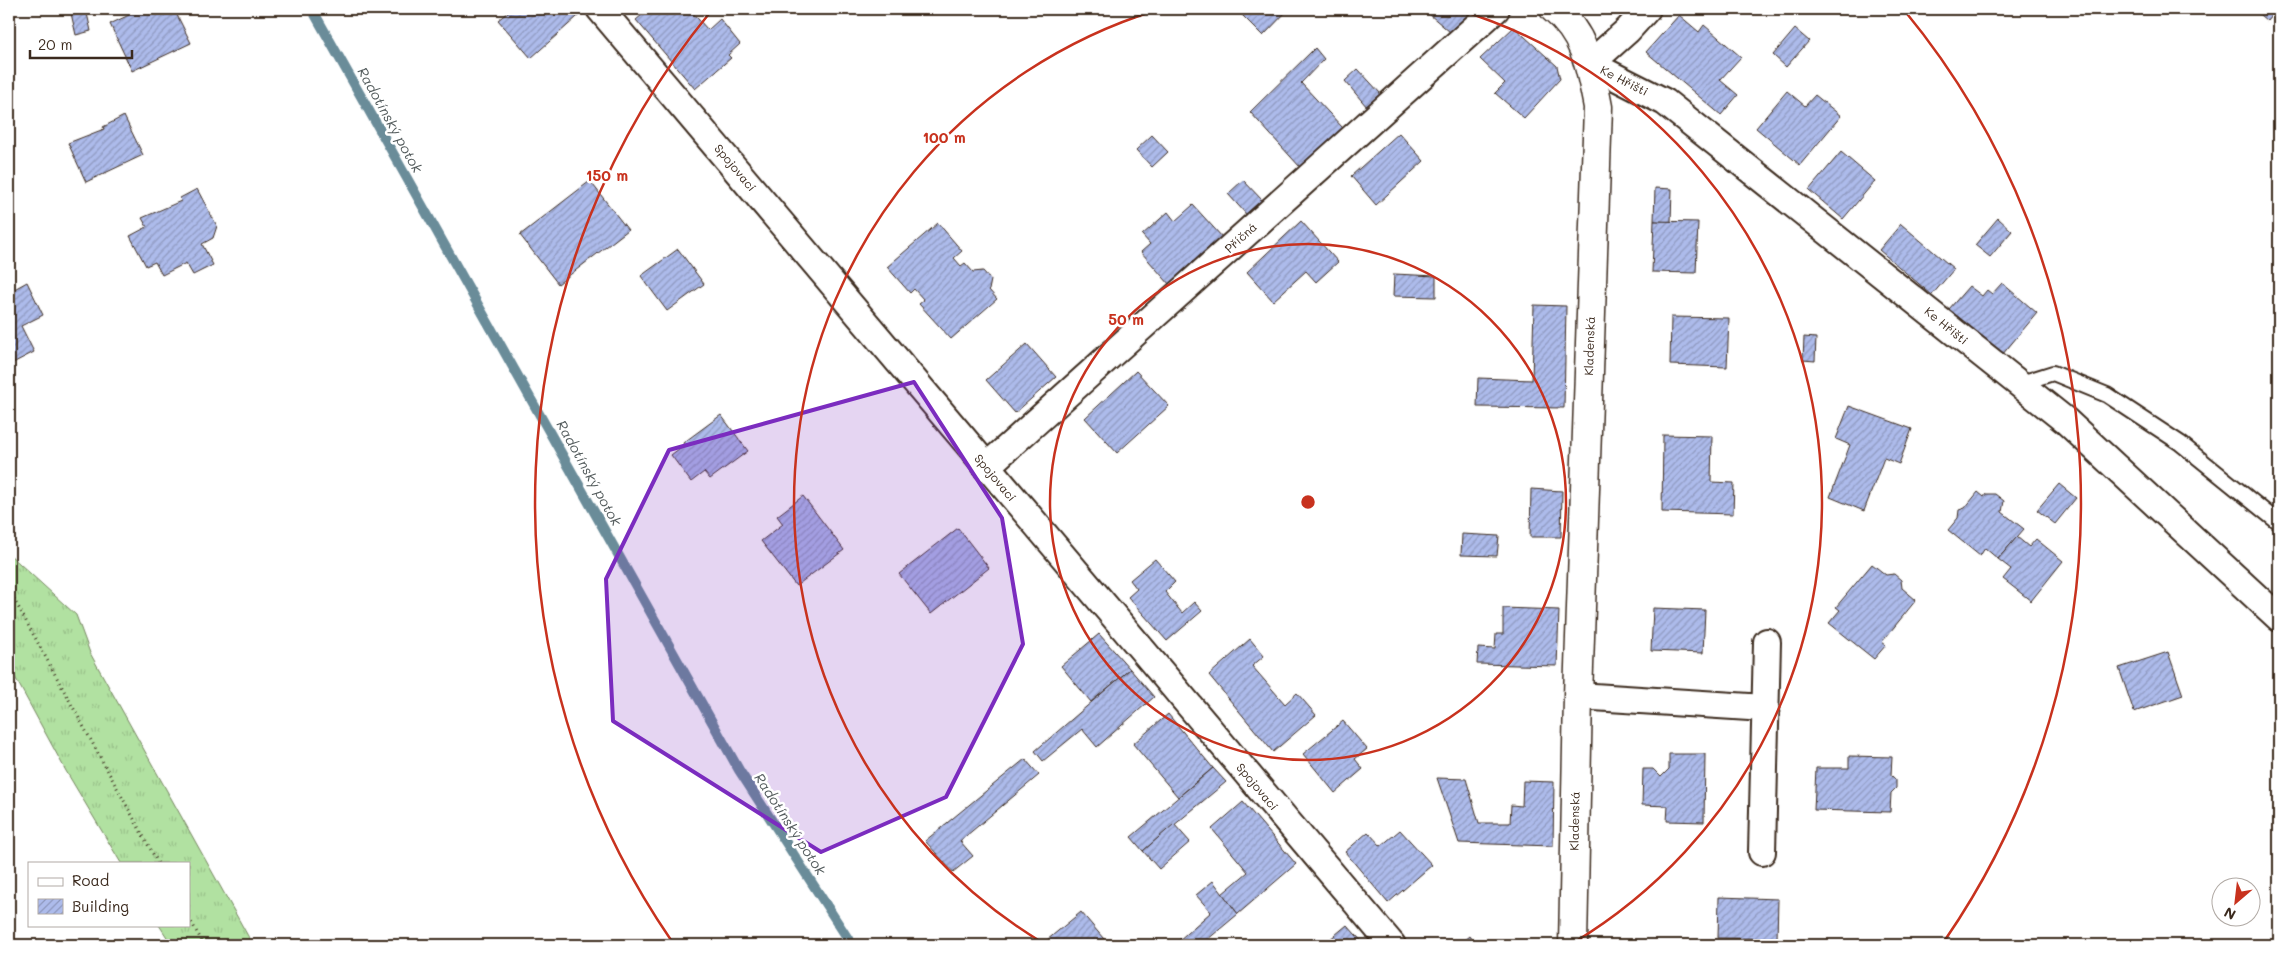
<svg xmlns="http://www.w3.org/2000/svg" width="2288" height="954" font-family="Mali,sans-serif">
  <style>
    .grass { fill: url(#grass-tufts); stroke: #768660 }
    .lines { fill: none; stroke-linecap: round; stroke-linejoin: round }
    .stream { stroke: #6a8c99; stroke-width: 10 }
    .building { fill: url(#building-hatch); stroke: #3b2a1e }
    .service-casing { stroke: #3b2a1e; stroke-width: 18 }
    .minor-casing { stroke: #3b2a1e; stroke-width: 30 }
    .secondary-casing { stroke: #3b2a1e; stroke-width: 31 }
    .path { stroke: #3b2a1e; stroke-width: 3; stroke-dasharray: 1 4; stroke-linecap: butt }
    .service { stroke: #fff; stroke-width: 14 }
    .minor { stroke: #fff; stroke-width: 26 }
    .secondary { stroke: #fff; stroke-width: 28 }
    .marked { fill: #7b2cbf; fill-opacity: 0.2; stroke: #7b2cbf; stroke-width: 4; stroke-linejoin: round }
    .ring { fill: none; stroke: #c8321e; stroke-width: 2.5 }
    .labels { text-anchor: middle; stroke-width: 5; stroke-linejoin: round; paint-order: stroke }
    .street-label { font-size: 12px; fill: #3b2a1e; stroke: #fff }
    .water-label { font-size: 14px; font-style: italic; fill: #535b5c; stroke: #fff }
    .centre { fill: #c8321e; stroke: #fff; stroke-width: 2.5 }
    .ring-label { font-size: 15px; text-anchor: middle; font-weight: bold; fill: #c8321e; stroke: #fff; stroke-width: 5; stroke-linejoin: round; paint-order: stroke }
  </style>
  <defs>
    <pattern id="grass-tufts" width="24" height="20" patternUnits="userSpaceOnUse" patternTransform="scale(1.25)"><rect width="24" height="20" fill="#b1e1a1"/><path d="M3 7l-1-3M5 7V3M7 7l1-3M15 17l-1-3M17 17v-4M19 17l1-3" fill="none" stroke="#99c18a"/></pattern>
    <pattern id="building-hatch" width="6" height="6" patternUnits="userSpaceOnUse" patternTransform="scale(1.25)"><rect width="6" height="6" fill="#adbbeb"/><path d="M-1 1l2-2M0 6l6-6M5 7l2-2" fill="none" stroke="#8e98be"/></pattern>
  </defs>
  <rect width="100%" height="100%" fill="#fff"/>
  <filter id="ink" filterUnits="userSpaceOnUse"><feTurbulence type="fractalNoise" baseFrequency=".02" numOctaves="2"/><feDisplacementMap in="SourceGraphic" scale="10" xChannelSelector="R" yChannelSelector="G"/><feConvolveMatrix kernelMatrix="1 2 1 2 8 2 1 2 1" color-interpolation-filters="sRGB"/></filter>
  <g filter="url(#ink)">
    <polygon class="grass" points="9,554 76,615 90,653 253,945 172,945 159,925 189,925 189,863 121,863 66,771 9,666"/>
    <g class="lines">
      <polyline class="stream" points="312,9 739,770 852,945"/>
    </g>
    <g class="building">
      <polygon points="70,9 86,9 91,31 76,35"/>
      <polygon points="126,9 174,9 191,43 132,71 110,24 129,15"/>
      <polygon points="512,9 586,9 531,58 498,20"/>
      <polygon points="649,9 689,9 708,30 720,19 740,44 728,55 731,58 695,89 636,20"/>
      <polygon points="1236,9 1289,9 1263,36"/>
      <polygon points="1423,9 1475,9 1450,32"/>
      <polygon points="2253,9 2277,9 2267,21"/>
      <polygon points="1679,15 1699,32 1704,25 1741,57 1720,80 1738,95 1721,115 1646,52"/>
      <polygon points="1514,27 1557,66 1560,79 1524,118 1495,93 1505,83 1480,59"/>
      <polygon points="1795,29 1809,41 1786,67 1773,55"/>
      <polygon points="1315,48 1324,59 1301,83 1343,128 1300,167 1250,112"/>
      <polygon points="1358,69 1381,94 1367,107 1345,81"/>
      <polygon points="1787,91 1805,106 1815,95 1841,116 1800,165 1756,128"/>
      <polygon points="124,116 143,155 86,182 68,143 104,129 103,127"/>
      <polygon points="1399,133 1424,161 1376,205 1351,176"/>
      <polygon points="1152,135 1168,152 1152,167 1136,150"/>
      <polygon points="1841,152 1875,181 1843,219 1809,190"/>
      <polygon points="1243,180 1263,201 1247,215 1228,194"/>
      <polygon points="590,181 628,230 558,284 520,235"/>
      <polygon points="1655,188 1672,189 1671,222 1654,221"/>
      <polygon points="197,189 217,226 213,238 202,244 213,265 193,275 186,263 162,275 155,262 146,266 130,236 147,227 142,218 181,201 180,198"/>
      <polygon points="1193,205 1223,238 1170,285 1141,252 1150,244 1142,235 1168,212 1175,221"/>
      <polygon points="1998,218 2012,231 1990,257 1975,245"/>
      <polygon points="1301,221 1338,262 1316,282 1306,271 1273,301 1247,272"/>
      <polygon points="1654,221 1698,222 1696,273 1652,272"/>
      <polygon points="938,223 962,251 954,258 961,266 965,263 973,272 983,271 991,280 989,290 997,299 951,339 919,304 924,300 914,289 910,293 887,267"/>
      <polygon points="1901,224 1954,269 1932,295 1879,250"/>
      <polygon points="678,249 704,284 667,311 641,276"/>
      <polygon points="1394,274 1436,276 1436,297 1393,296"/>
      <polygon points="27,282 43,315 21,326 34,352 9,365 9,292"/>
      <polygon points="2002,283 2037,313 2002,355 1949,309 1969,286 1982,296 1987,290 1992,294"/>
      <polygon points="1534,305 1566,306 1564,408 1477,407 1478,378 1532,380"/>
      <polygon points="1671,317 1729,318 1727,367 1670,365"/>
      <polygon points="1804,337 1816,338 1815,361 1803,360"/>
      <polygon points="1027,344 1056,377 1015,413 986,380"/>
      <polygon points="1136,371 1169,406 1117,453 1085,418"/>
      <polygon points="1849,406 1912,429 1899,464 1884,458 1864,511 1830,497 1850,445 1836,439"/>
      <polygon points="721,415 748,451 710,479 704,472 691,482 671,455 684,445 683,443"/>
      <polygon points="1663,435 1712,436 1711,482 1734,483 1733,514 1662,512"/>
      <polygon points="2059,484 2076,498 2055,524 2037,510"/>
      <polygon points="1531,489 1562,491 1561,537 1530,537"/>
      <polygon points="1978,492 1984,497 1986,494 1995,494 2004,501 2002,512 2024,529 1998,559 1985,548 1980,556 1948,530 1958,518 1959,510 1965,508"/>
      <polygon points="803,496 844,550 796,586 761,541 783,524 777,516"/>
      <polygon points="958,528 989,568 931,614 899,574"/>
      <polygon points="1462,534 1499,536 1497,556 1461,555"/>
      <polygon points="2017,537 2029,547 2036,539 2063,561 2031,601 2003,579 2011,569 1998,559"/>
      <polygon points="1155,559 1175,582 1165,592 1182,613 1194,602 1202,611 1167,641 1128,597 1137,589 1130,580"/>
      <polygon points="1872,564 1886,575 1894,574 1901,580 1902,588 1916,600 1882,642 1886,645 1874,659 1829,623 1840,610 1836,607"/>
      <polygon points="1503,608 1559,610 1557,666 1477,664 1478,648 1495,649 1496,634 1503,634"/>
      <polygon points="1653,608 1705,610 1703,653 1651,651"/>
      <polygon points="1099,634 1130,669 1091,702 1061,666"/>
      <polygon points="1250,639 1264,656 1252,666 1285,704 1297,693 1316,715 1273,752 1209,675"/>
      <polygon points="2168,652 2183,695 2134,712 2119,668"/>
      <polygon points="1130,669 1154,697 1097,747 1082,729 1043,761 1035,751"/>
      <polygon points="1168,714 1213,768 1178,797 1133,744"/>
      <polygon points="1343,721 1367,749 1355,759 1363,769 1335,793 1303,754"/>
      <polygon points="1669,754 1705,754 1704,822 1667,821 1668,806 1642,805 1643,769 1653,769 1661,777 1669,769"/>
      <polygon points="1849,756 1892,757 1891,775 1896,780 1896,788 1891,793 1890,812 1814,810 1816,768 1849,768"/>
      <polygon points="1025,759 1039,775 960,841 973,856 953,872 925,841"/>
      <polygon points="1213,768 1226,782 1143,851 1131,837"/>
      <polygon points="1437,778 1466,779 1479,823 1510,823 1511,805 1522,806 1523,781 1554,782 1553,846 1459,843"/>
      <polygon points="1243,802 1296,864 1238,914 1222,894 1248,872 1212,829"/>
      <polygon points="1174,824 1190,842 1159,869 1143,851"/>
      <polygon points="1400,830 1432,865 1388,903 1345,852 1368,832 1381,846"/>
      <polygon points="1213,881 1238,914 1201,945 1181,945 1178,941 1211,912 1196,895"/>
      <polygon points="1719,897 1778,899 1777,939 1718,938"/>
      <polygon points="1081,912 1109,945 1041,945"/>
      <polygon points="1347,925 1365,945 1323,945"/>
      <polygon points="1469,936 1476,945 1458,945"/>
    </g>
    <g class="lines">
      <defs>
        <polyline id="service" points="2018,384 2053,373 2107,395 2180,443 2279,523"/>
        <g id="minor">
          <polyline points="600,9 1392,945"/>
          <polyline points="1647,9 1628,30 1590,64 1665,102 2066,421 2279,618"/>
          <polyline points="986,467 1496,9"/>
          <polyline points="1578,696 1765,708"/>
          <polyline points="1762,852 1767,642"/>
        </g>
        <path id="secondary" d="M1554,9c32,27 36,58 44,98l-20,589 -5,249"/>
      </defs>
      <use href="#service" class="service-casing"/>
      <use href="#minor" class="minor-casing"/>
      <use href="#secondary" class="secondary-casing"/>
      <g class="path">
        <polyline points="9,590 158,863"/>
        <polyline points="189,918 204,945"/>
      </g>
      <use href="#service" class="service"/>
      <use href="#minor" class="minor"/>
      <use href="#secondary" class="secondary"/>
    </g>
  </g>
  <path class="marked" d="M914,382l88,136 21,126 -77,153 -125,55 -208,-131 -7,-142 63,-129z"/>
  <g class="ring">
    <circle cx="1308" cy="502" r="258"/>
    <path d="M1043 943A515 515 0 0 1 1157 10M1459 10A515 515 0 0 1 1573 943"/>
    <path d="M671 940A773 773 0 0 1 712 10M1904 10A773 773 0 0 1 1945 940"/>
  </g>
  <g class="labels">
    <g class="street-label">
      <text transform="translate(1624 81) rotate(27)" y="4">Ke Hřišti</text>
      <text transform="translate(735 168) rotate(50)" y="4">Spojovací</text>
      <text transform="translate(1241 238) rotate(-42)" y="4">Příčná</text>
      <text transform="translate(1946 326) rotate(39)" y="4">Ke Hřišti</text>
      <text transform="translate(1590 346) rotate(-88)" y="4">Kladenská</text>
      <text transform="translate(995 478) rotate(50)" y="4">Spojovací</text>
      <text transform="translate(1257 787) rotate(50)" y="4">Spojovací</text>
      <text transform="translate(1575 821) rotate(-89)" y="4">Kladenská</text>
    </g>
    <g class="water-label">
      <text transform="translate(390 120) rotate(61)" y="5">Radotínský potok</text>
      <text transform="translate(589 473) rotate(61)" y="5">Radotínský potok</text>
      <text transform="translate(790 824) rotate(57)" y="5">Radotínský potok</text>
    </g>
  </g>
  <circle cx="1308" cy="502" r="8" class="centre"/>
  <g class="ring-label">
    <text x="944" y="143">100 m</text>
    <text x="607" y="181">150 m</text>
    <text x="1126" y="325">50 m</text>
  </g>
  <rect width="2288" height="954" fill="none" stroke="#fff" stroke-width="30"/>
  <rect x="15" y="15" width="2258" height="924" fill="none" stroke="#3b2a1e" stroke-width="2" filter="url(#ink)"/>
  <rect x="28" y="862" width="162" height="65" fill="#ffffff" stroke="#b1aaa5"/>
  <rect x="38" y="878" width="25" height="8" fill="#ffffff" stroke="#b1aaa5"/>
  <text x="72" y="886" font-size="15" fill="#3b2a1e">Road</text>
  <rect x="38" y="899" width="25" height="15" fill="url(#building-hatch)" stroke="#b1aaa5"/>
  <text x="72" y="912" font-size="15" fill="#3b2a1e">Building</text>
  <g transform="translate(2236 902) rotate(208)"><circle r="24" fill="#ffffff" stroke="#b1aaa5"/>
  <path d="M0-4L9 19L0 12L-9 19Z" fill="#c8321e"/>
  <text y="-8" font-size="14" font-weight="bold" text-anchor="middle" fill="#3b2a1e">N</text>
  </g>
  <path d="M30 50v8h102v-8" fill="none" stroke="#3b2a1e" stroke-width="2.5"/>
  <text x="38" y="50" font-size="15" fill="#3b2a1e" stroke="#ffffff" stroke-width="4" paint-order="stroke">20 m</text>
</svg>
